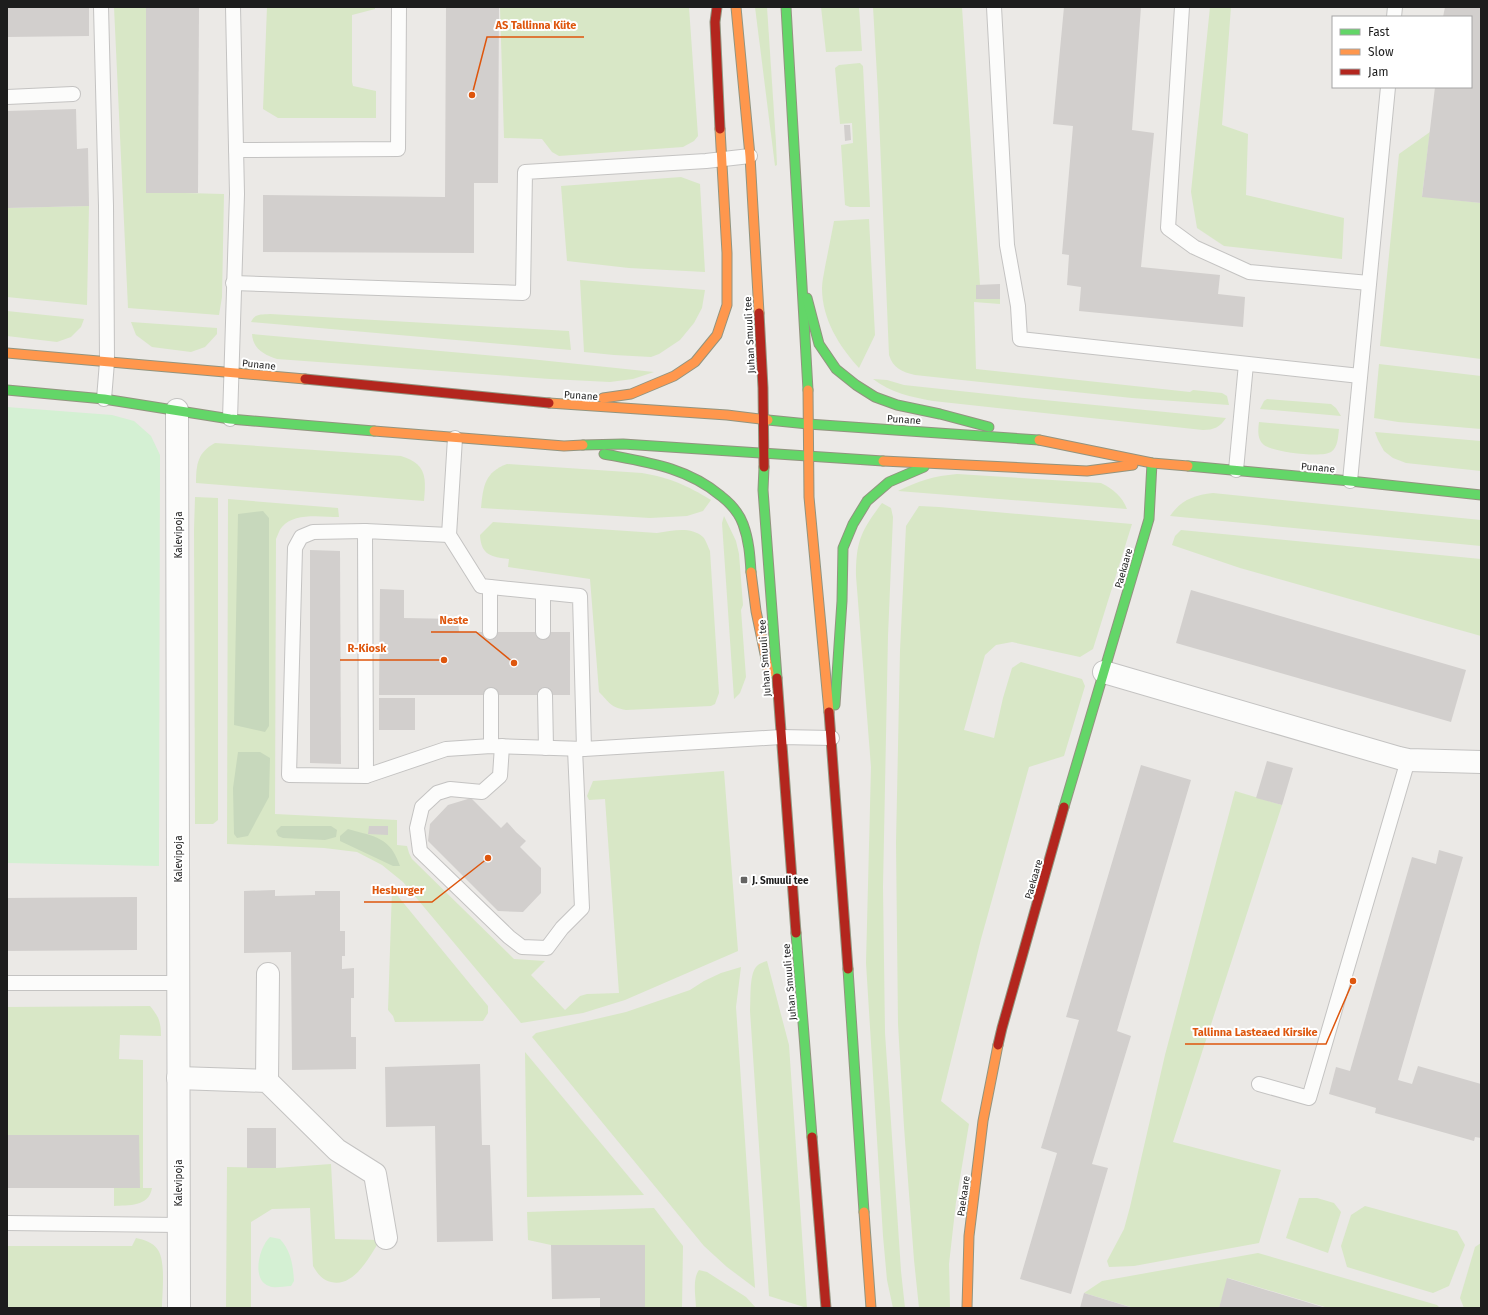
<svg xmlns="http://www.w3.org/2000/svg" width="1488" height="1315" font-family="'Fira Sans',sans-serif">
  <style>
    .grass { fill: #d8e7c6 }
    .forest { fill: #c7d8bc }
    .park { fill: #d4f0d3 }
    .building { fill: #d2cfcd }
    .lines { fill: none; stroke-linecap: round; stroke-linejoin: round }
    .lane-casing { stroke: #c4c3c2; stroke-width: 16 }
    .street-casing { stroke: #c4c3c2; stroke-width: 24 }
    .fast-casing { stroke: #92947f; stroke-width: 11 }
    .slow-casing { stroke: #92947f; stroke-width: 11 }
    .jam-casing { stroke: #92947f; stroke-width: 11 }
    .lane { stroke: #fcfcfb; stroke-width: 14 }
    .street { stroke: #fcfcfb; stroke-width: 22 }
    .fast { stroke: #63d668; stroke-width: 9 }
    .slow { stroke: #ff974d; stroke-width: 9 }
    .jam { stroke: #b3261e; stroke-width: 9 }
    .poi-dot { fill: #656463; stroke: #fff; stroke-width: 1.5 }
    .labels { text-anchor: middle; stroke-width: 4; stroke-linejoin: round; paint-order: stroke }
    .street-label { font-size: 10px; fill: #1d1d1d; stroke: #fff }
    .poi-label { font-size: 10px; font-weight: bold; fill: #1d1d1d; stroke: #fff; text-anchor: start }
    .leader { fill: none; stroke: #de560d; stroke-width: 1.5 }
    .callout-dot { fill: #de560d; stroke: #fff; stroke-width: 1.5 }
    .callout-label { font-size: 11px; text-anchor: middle; font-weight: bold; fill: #de560d; stroke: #fff; stroke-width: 4; stroke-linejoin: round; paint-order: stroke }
  </style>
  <rect width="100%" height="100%" fill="#ebe9e6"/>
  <g class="grass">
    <polygon points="114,7 146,7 146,192 224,194 222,297 219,315 128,308"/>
    <polygon points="267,7 375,7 375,9 352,15 352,82 353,86 376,91 376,118 278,118 263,109"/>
    <polygon points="500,7 689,7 698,136 694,141 683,147 559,156 552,152 542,139 504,138"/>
    <polygon points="755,7 767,7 776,143 777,165 775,166"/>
    <polygon points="821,7 859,7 862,51 826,52"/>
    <path d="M873,7h89l18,278h-4v14h24v5l-26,-2 2,67 214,23 3,-2 29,3 5,3 2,9 -97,-7 -217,-23c-13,-3 -22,-7 -26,-20l-11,-262z"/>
    <polygon points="1210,7 1231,7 1222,125 1248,134 1246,195 1344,218 1342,259 1224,246 1197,228 1191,192"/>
    <polygon points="860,63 863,66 870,207 850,207 845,205 841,145 853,143 852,123 840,124 835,68 839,65"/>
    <polygon points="1430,132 1422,196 1481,203 1481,359 1380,346 1399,154"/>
    <polygon points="681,177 700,184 705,272 629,268 567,261 561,186"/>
    <polygon points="89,206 87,305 7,297 7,208"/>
    <path d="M869,219l6,116 -16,33c-20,-22 -37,-49 -37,-80 0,-7 2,-14 3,-21 3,-15 6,-30 9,-46z"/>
    <polygon points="580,280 705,290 702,308 694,323 680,340 659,354 651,357 614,355 584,352"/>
    <polygon points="7,311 84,319 81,327 71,337 57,342 7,336"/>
    <path d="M270,314l299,17 2,19 -320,-28c4,-9 10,-7 19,-8z"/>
    <polygon points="131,322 217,328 217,334 205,347 191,352 152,347 136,335"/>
    <path d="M252,334l278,25 124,13 -21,7 -23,3 -60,-3 -273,-20c-13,-4 -24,-10 -25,-25z"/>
    <polygon points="1379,364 1481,376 1481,429 1398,422 1374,418"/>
    <path d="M873,379l14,1 17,5 120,13 202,20c-6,9 -12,12 -23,12l-270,-29c-22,-4 -42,-8 -60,-22z"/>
    <polygon points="1267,399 1331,404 1336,408 1341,416 1260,409 1264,401"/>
    <path d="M1259,422l80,7c-1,8 -1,18 -8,23 -9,6 -58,0 -67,-7 -7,-6 -6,-15 -5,-23z"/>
    <polygon points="1375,432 1481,441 1481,471 1406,463 1393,458 1384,451 1378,440"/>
    <path d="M215,443l186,13c26,8 25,22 23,45l-228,-18c0,-19 2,-31 19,-40z"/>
    <path d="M507,464l135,9c29,5 44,12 69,27l-8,11 -16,5 -37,2 -169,-10c2,-22 4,-36 26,-44z"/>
    <path d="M957,474l144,9c12,6 21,13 26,26l-229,-18c20,-10 36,-15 59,-17z"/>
    <path d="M1213,493l268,27v26l-311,-30c11,-16 24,-21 43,-23z"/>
    <polygon points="195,497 218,498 218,820 213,824 195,824 194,529"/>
    <path d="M228,499l110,9 1,9c-17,0 -45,-5 -57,10 -3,3 -4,8 -6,12l-1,275 122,6v25l10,1 2,7 3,6 102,100 31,2 -14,14 34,35 15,-14 7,-2 32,-1 -14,-194 -16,1 -2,-4 6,-15 131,-10 14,180 -113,49 -42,13 -62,10 -118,-141 -21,-17 -25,-13 -33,-4 -97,-4z"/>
    <path d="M882,503l9,5 2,9 -5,119 -5,251 2,146 16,238 4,37h-12l-6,-28 -4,-44 -17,-273 5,-196 -15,-191c0,-35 5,-45 26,-73z"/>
    <polygon points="919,506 939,507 1132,524 1093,649 1080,657 1012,642 996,645 985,655 964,730 994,738 1003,698 1012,668 1021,662 1082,679 1085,686 1064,756 1029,767 981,939 941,1101 969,1124 956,1202 949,1264 950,1308 919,1308 914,1260 904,1127 898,1024 896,843 900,650 906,526"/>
    <polygon points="724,516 736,541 739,554 743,605 741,610 746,677 740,693 734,699 722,523"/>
    <path d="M493,522l164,11c16,-2 33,-7 46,4 3,3 5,10 7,14l9,142 -4,11 -4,2 -85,4c-16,-3 -16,-7 -27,-18l-9,-113 -82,-12 1,-8c-18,-2 -28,-4 -29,-24z"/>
    <polygon points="1181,530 1481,559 1481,636 1240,568 1172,545 1175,536"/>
    <polygon points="1235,791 1282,805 1173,1142 1281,1170 1259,1243 1134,1266 1109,1267 1107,1261 1124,1229 1130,1207 1165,1055"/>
    <polygon points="392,889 488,1006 488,1013 483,1021 395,1022 393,1016 388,1010"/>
    <path d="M767,961l22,84 18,263 -38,-12 -19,-285c1,-12 -1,-35 6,-44 2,-3 7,-5 11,-6z"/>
    <polygon points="741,967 736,1007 755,1288 727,1267 704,1246 532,1037 536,1033 626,1012 690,990 704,981 721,973"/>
    <path d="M150,1006c9,11 11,16 11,30l-41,-1 -1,24 24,1v128h9c-3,19 -24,17 -38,18v-18h25v-53h-132v-128z"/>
    <polygon points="525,1052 644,1195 527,1197"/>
    <path d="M331,1164l4,75 45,1c-10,16 -26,48 -49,42 -9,-2 -14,-9 -18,-16l-3,-58 -38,1 -21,13v86h-25l1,-141 49,1z"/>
    <polygon points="1299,1198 1317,1198 1334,1203 1341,1212 1328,1253 1286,1238"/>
    <polygon points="1365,1206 1457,1231 1465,1245 1449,1286 1433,1293 1347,1267 1341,1246 1351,1215"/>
    <polygon points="654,1208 683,1246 682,1308 645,1308 645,1245 551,1245 528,1240 527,1212"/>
    <path d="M136,1238c8,2 17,4 22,12 8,12 4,43 4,58h-155v-62h125z"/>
    <polygon points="1481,1243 1481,1308 1464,1308 1460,1298 1475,1247"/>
    <polygon points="1258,1253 1437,1305 1440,1308 1328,1308 1228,1278 1219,1308 1134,1308 1084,1293 1102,1281"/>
    <path d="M699,1270l8,2 39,25 10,11h-60c0,-10 -4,-29 3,-38z"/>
  </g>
  <g class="forest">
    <polygon points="263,511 269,518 269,726 265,732 234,725 238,514"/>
    <polygon points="238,752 260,752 270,758 269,797 248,836 237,838 234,834 233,788"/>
    <polygon points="281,826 331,826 337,830 336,837 325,840 283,838 278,836 276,831"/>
    <path d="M348,829c28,8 42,8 52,37h-7l-53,-25v-5z"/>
  </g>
  <g class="park">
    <polygon points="7,407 112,415 134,421 151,436 160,455 159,866 7,863"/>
    <path d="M270,1237l10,2c11,12 13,26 14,42l-3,5c-7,0 -16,3 -22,0 -18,-6 -10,-39 1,-49z"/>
  </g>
  <g class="building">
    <polygon points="7,7 89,7 89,36 7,37"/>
    <polygon points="146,7 199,7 198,193 146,193"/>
    <polygon points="446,7 499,7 498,183 474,183 474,253 263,252 263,195 445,197"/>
    <polygon points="1064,7 1141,7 1132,130 1154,133 1141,267 1220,275 1218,294 1245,297 1243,327 1079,311 1081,287 1067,285 1069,255 1062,254 1073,126 1053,124"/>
    <polygon points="1445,7 1481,7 1481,203 1422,197 1435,87 1471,87 1471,17 1443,17"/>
    <polygon points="76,109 77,149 88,148 89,206 7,208 7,111"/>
    <polygon points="844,125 850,125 851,140 845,141"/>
    <polygon points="1000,284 1000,299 976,299 976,285"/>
    <polygon points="310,550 340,551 341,764 310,763"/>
    <polygon points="380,589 404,590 404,618 458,619 459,632 570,632 570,695 379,695"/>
    <polygon points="1191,590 1466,670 1451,722 1176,643"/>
    <rect x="379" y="698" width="36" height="32"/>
    <polygon points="1267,761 1293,768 1282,805 1256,798"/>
    <polygon points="1141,765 1191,780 1117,1031 1131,1036 1092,1164 1108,1168 1071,1294 1020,1279 1057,1153 1041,1148 1079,1020 1066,1017"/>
    <polygon points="471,798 501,828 507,822 516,832 526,841 520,847 541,868 541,893 523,912 498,911 428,841 430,824 448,805"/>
    <polygon points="369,826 388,826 388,835 368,834"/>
    <polygon points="1439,850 1463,857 1398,1080 1412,1084 1418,1066 1481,1084 1481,1138 1475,1137 1474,1141 1375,1113 1376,1108 1329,1094 1336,1067 1350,1071 1412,857 1436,864"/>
    <polygon points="275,890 275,896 315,895 315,891 340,891 340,931 345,931 345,956 342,956 342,969 354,968 354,998 351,998 351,1037 356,1037 356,1069 292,1070 291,952 244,953 244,891"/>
    <polygon points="137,897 137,950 7,951 7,898"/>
    <polygon points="480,1064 482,1145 490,1145 493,1241 437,1242 435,1126 386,1127 385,1067"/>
    <rect x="247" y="1128" width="29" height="40"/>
    <polygon points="7,1135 139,1135 140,1188 7,1188"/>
    <polygon points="551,1245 645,1245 645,1308 600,1308 600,1298 552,1299"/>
    <polygon points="1227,1278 1326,1308 1219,1308"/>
    <polygon points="1084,1293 1133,1308 1080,1308"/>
  </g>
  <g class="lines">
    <defs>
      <g id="lane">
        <polyline points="101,7 106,206 107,362 104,399"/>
        <polyline points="994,7 1007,245 1018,306 1020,339 1360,376"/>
        <polyline points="1182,7 1168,228 1194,247 1249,272 1369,283"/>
        <polyline points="1394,17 1395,7"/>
        <polyline points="7,97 73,94"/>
        <polyline points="236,150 398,149 399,7"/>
        <polyline points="233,283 523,293 525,172 706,161 750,156"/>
        <polyline points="230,419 237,194 233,7"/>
        <polyline points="455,438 449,535 481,586 580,596 584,749"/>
        <polyline points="1236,470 1246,364"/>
        <polyline points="1350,481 1388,87"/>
        <polyline points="365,531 313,532 301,537 295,548 289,775 366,776"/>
        <polyline points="449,535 365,531 366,776 446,749 491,746 584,749 781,737 832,738"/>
        <polyline points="490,587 490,632"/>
        <polyline points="543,593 543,632"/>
        <polyline points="545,695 546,748"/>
        <polyline points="491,746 491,695"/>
        <polyline points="502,746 500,776 482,792 450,789 437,793 422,807 417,828 420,851 509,937 522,947 547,948 562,928 582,908 575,749"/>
        <polyline points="7,983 178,983"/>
        <polyline points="1259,1084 1309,1098 1408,760"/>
        <polyline points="7,1223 179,1225"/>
      </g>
      <g id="street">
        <polyline points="177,410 179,1308"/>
        <polyline points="1104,672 1399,758 1408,760 1481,762"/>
        <polyline points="178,1078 267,1081 337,1150 375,1174 386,1238"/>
        <polyline points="267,1081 268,974"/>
      </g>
      <g id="fast">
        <path d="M786,7c8,128 14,256 22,383"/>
        <polyline points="807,298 819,344 836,369 856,385 875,397 897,405 940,414 989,427"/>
        <polyline points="7,390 104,399 230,419 374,431"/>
        <polyline points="768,420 808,424 1039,440"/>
        <polyline points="583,445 623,444 883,461"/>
        <path d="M604,454c42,8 83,13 117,42 9,7 18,17 22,28 6,16 7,32 8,48"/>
        <polyline points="1188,466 1350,481 1481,495"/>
        <polyline points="764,467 763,490 777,678"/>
        <polyline points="835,705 842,601 843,548 853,524 867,501 889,482 924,467"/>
        <polyline points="1064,807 1149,519 1152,463"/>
        <polyline points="796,933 812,1137"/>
        <polyline points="848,969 864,1212"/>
      </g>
      <g id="slow">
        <polyline points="736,7 750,156 759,313"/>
        <polyline points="7,353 305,379"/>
        <polyline points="808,390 809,497 829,712"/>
        <polyline points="603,398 631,394 674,376 695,362 717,335 727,305 727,253 720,129"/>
        <polyline points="549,403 727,415 768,420"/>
        <polyline points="374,431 564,446 583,445"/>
        <polyline points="1039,440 1152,463 1188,466"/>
        <polyline points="883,461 1087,471 1133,465"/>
        <polyline points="751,572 756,611 769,673"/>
        <polyline points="864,1212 871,1308"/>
        <polyline points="967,1308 969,1236 983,1121 998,1045"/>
      </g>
      <g id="jam">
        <polyline points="717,7 715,22 720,129"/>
        <polyline points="759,313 763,388 764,467"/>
        <polyline points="305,379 549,403"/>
        <polyline points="777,678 796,933"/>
        <polyline points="829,712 848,969"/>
        <polyline points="998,1045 1002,1028 1064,807"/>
        <polyline points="812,1137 826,1308"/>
      </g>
    </defs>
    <use href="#lane" class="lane-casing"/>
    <use href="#street" class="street-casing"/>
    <use href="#fast" class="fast-casing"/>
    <use href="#slow" class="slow-casing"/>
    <use href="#jam" class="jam-casing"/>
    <use href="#lane" class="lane"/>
    <use href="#street" class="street"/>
    <use href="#fast" class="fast"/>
    <use href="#slow" class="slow"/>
    <use href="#jam" class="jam"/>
  </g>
  <rect class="poi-dot" x="740" y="876" width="8" height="8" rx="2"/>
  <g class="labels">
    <g class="street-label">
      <text transform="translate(749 335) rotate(-93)" y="4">Juhan Smuuli tee</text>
      <text transform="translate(259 364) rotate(6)" y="4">Punane</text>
      <text transform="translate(581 395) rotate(4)" y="4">Punane</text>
      <text transform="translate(904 419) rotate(4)" y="4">Punane</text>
      <text transform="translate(1318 467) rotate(5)" y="4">Punane</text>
      <text transform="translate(178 535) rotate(-90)" y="4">Kalevipoja</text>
      <text transform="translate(1123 568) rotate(-74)" y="4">Paekaare</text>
      <text transform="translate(764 658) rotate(-94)" y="4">Juhan Smuuli tee</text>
      <text transform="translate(178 859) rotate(-90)" y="4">Kalevipoja</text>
      <text transform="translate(1033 879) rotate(-74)" y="4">Paekaare</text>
      <text transform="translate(789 982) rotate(-95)" y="4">Juhan Smuuli tee</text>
      <text transform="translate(178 1183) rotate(-90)" y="4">Kalevipoja</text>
      <text transform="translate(963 1196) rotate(-82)" y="4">Paekaare</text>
    </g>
    <g class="poi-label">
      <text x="752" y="884">J. Smuuli tee</text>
    </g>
  </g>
  <path class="leader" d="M472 95L487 37H584M514 663L476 632H431M444 660L394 660H340M488 858L432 902H364M1353 981L1326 1044H1185"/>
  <g class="callout-dot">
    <circle cx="472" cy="95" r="4"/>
    <circle cx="514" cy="663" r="4"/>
    <circle cx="444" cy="660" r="4"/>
    <circle cx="488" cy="858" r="4"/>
    <circle cx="1353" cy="981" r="4"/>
  </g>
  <g class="callout-label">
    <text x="536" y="29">AS Tallinna Küte</text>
    <text x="454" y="624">Neste</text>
    <text x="367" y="652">R-Kiosk</text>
    <text x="398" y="894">Hesburger</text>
    <text x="1255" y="1036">Tallinna Lasteaed Kirsike</text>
  </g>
  <rect width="1488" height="1315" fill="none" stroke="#1d1d1d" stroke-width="16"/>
  <rect x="1332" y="16" width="140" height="72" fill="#ffffff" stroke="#a5a5a5"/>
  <rect x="1340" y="29" width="20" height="6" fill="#63d668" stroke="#a5a5a5"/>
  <text x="1368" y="36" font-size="12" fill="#1d1d1d">Fast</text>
  <rect x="1340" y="49" width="20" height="6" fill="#ff974d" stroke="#a5a5a5"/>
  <text x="1368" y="56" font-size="12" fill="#1d1d1d">Slow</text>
  <rect x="1340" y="69" width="20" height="6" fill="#b3261e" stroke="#a5a5a5"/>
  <text x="1368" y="76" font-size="12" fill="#1d1d1d">Jam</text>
</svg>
